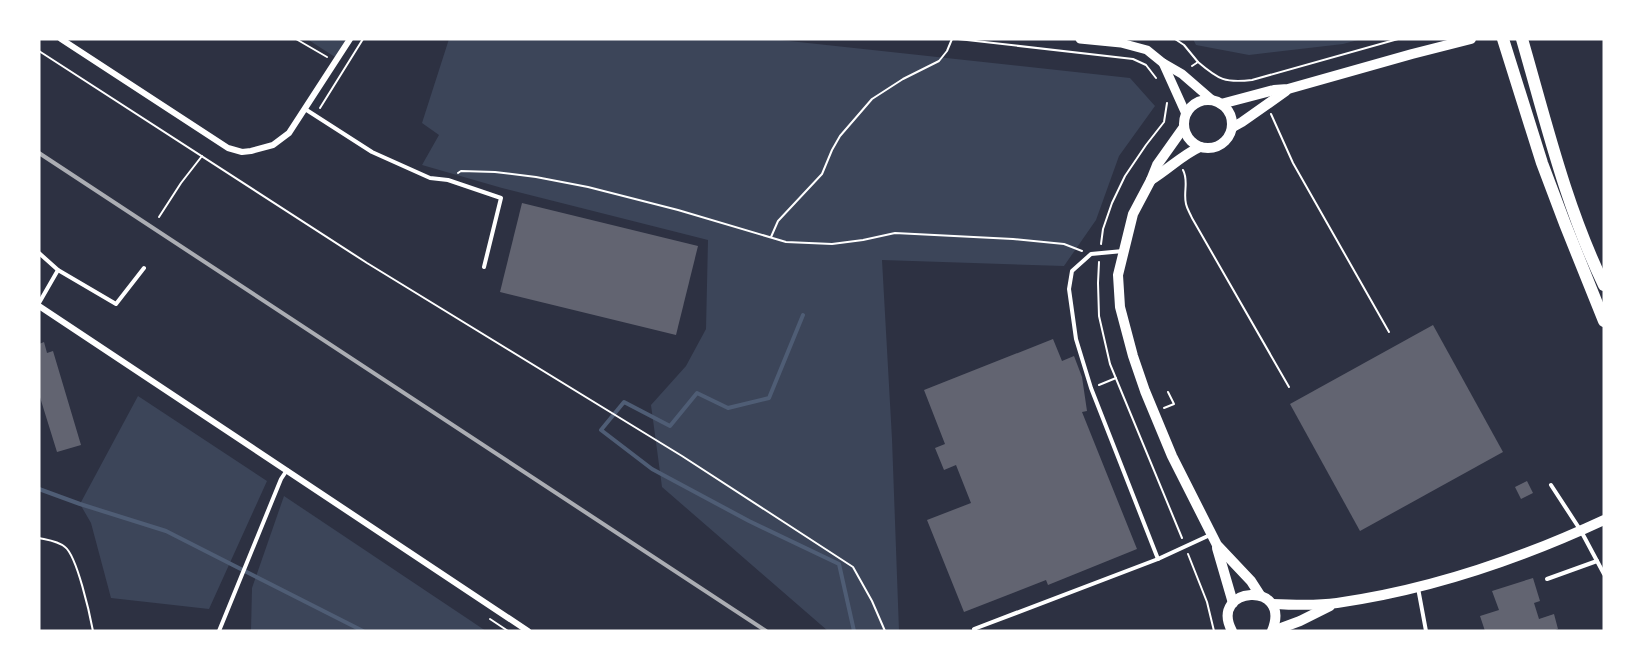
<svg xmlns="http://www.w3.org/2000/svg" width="1643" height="670" font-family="Bitter,serif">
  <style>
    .green { fill: #3c4559 }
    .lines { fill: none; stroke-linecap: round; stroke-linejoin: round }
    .stream { stroke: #4f5d75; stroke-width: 4 }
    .building { fill: #626471 }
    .path { stroke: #fff; stroke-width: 2 }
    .service { stroke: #fff; stroke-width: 4 }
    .minor { stroke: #fff; stroke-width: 6 }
    .tertiary { stroke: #fff; stroke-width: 9 }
    .secondary { stroke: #fff; stroke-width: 10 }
    .primary { stroke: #fff; stroke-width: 12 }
    .rail { stroke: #abadb3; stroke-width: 4 }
  </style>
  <rect width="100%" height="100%" fill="#2d3142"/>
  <g class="green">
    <polygon points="307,39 346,39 335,57"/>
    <polygon points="449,39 771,39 1130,78 1155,106 1119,156 1096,220 1064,266 882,260 892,439 899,631 828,631 662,487 651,405 686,366 706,329 708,240 502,188 422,165 439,135 422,123"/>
    <polygon points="1193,39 1362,39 1343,44 1249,55 1196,45"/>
    <polygon points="138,396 267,481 209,609 111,598 91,523 80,504"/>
    <polygon points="284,496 486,631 251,631 252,588"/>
  </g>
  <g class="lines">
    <g class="stream">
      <polyline points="803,315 769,398 728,408 697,393 670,426 624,402 601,430 652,469 749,521 839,564 854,631"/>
      <polyline points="39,489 80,504 166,531 363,631"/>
    </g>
  </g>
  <g class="building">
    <polygon points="522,203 698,246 676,335 500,292"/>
    <polygon points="1433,325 1503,452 1360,531 1290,404"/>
    <polygon points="1053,339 1062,361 1074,356 1082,377 1087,411 1082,412 1137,549 1048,585 1046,580 964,612 927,520 971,503 956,465 944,470 935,448 945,444 924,390"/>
    <polygon points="44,342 47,353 53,351 81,445 57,452 39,394 39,344"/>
    <polygon points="1527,481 1533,493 1521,499 1515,487"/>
    <polygon points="1533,578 1540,601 1534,603 1539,619 1554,614 1558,629 1553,631 1485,631 1480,616 1499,610 1492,591"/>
  </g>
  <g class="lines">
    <g class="path">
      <polyline points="296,39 327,57"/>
      <polyline points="958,39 1133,59 1146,65 1156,78"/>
      <polyline points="1175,39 1184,45 1198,62"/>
      <polyline points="39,51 367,263 682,456 853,567 872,601 885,631"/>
      <path d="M1192,66l6,-4c21,18 27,21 54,18l146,-41"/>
      <polyline points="320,108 363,39"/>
      <polyline points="1271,114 1293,163 1389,332"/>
      <path d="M1183,170c6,11 0,22 3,34 1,5 4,9 6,14l97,169"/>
      <polyline points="458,173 461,171 495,172 536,177 588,187 678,210 786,242 832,244 863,240 895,233 1013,239 1064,244 1082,251"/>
      <polyline points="159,217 181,183 202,156"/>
      <polyline points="771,237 778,221 822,174 832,150 840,136 872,99 903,79 939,61 947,51 952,39"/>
      <polyline points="1101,244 1103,229 1112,203 1125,176 1146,145 1164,122 1167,103"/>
      <polyline points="1099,262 1098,283 1099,316 1110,364 1182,538"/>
      <polyline points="1099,385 1116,378"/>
      <polyline points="1164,408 1174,404 1168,392"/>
      <path d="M39,538c9,2 19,3 26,9 12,9 25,68 28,84"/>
      <polyline points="1188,554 1207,602 1214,631"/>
      <polyline points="490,619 508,631"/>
    </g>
    <g class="service">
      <polyline points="305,109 372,152 430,178 448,180 501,198 484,267"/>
      <polyline points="1123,251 1091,254 1072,271 1069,289 1076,339 1091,388 1158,559"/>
      <polyline points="39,253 58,270 116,304 144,268"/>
      <polyline points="39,303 58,270"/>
      <polyline points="1551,485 1581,531 1604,574"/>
      <polyline points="1547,579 1597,561"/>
      <polyline points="1418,588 1426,631"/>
      <polyline points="974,629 1158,559 1210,535"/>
      <polyline points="219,631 281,479 287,470"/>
    </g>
    <g class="minor">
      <polyline points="61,39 228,148 242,152 251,151 273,145 289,133 350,39"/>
      <polyline points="39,306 528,631"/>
    </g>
    <g class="tertiary">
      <polyline points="1080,39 1121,43 1147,50 1163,63 1182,74 1212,100"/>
      <polyline points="1163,63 1186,114"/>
    </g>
    <g class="secondary">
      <circle cx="1208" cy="124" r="24"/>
      <polyline points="1221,104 1274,90 1288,89 1412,54 1471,39"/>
      <polyline points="1184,127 1157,165 1151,180 1133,214 1118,275 1120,307 1133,356 1145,391 1172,456 1217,545 1251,581 1260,595"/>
      <polyline points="1233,127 1242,122 1286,91"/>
      <path d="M1151,180c18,-11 31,-25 49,-33"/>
      <polyline points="1217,548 1233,603"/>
      <path d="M1272,604c21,1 44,2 65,-1 92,-13 183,-44 267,-83"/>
      <path d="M1232,631c-24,-45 61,-51 40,0"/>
      <polyline points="1273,631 1300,621 1330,606"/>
    </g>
    <g class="primary">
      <polyline points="1503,39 1542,163 1565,224 1604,321"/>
      <path d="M1522,39c24,83 44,168 82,246"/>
    </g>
    <polyline class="rail" points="39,153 766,631"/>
  </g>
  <rect width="1643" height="670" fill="none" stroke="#ffffff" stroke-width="81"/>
</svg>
